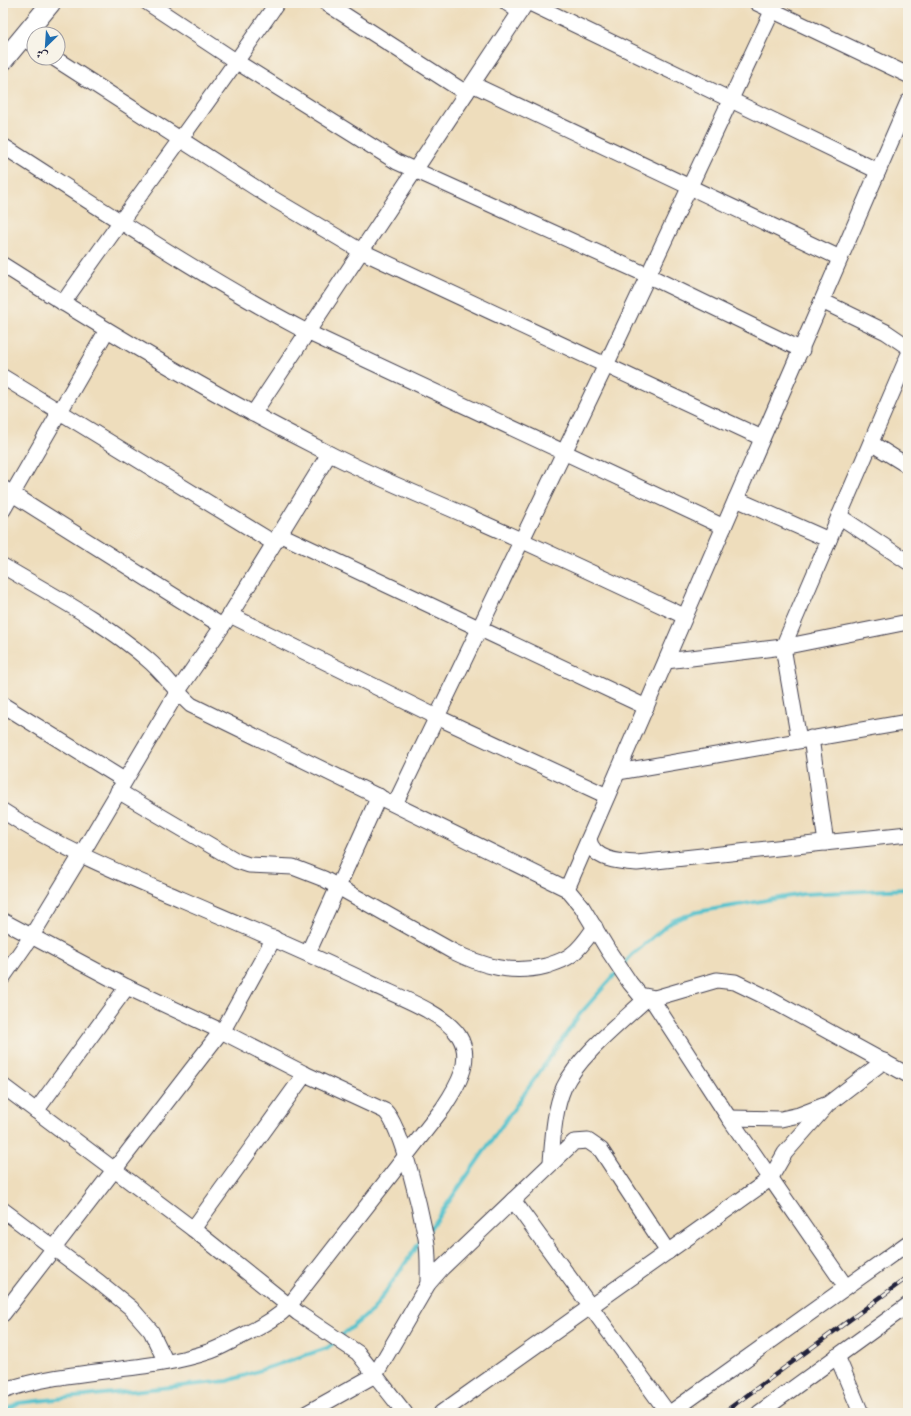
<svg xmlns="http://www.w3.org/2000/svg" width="911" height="1416" font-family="'IM FELL Double Pica',Amiri,serif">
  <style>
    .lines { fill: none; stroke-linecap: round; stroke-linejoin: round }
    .stream { stroke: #53c1cc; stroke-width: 4 }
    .minor-casing { stroke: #413e4e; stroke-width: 17 }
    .tertiary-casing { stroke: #413e4e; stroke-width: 21 }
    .minor { stroke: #fff; stroke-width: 15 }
    .tertiary { stroke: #fff; stroke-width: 19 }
    .rail-casing { stroke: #22223b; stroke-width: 4.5 }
    .rail { stroke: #f7f3e8; stroke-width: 3; stroke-dasharray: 9; stroke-linecap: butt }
  </style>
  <rect width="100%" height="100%" fill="#f7f3e8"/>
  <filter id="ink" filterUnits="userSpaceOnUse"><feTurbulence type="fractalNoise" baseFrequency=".025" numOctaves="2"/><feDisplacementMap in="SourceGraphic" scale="8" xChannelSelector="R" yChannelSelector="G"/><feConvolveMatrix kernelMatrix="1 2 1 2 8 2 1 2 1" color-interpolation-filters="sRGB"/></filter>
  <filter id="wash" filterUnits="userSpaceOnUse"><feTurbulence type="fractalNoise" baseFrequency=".012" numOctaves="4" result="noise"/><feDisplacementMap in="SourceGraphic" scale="16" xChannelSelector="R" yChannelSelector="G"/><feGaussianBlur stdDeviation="0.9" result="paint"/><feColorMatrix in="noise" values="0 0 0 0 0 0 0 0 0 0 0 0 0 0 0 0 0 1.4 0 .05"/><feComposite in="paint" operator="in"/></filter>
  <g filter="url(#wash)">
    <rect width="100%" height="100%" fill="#eeddbc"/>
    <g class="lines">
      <g class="stream">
        <polyline points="622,966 632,955 672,921 697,912 803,894 908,889"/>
        <polyline points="429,1230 580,1014 618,971"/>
        <polyline points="340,1337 373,1310 422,1239"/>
        <polyline points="3,1412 18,1403 228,1381 327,1348 335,1342"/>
      </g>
    </g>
  </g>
  <g filter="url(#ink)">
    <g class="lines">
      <defs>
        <g id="minor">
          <polyline points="148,3 237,62 397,162 649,276 802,350"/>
          <polyline points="326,3 466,93"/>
          <polyline points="507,3 520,12"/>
          <polyline points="530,3 878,171"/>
          <polyline points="757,3 908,75"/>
          <polyline points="22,37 34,45"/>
          <polyline points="54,58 270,197 361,251 762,438"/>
          <polyline points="474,85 840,258"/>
          <path d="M3,146c100,64 199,131 304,186l417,195"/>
          <path d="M3,265c105,67 212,131 323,187 48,25 99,45 148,67 70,31 140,64 210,97"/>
          <polyline points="822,301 886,332 908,347"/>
          <path d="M63,303c70,-101 145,-199 214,-300"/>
          <polyline points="3,377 274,543"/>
          <polyline points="253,414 526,3"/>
          <polyline points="871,443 908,466"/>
          <polyline points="3,488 222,626"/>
          <polyline points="736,499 829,540"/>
          <polyline points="3,510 107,330"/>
          <polyline points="839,516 908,562"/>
          <polyline points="279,534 646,707"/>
          <path d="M3,566c49,29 101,56 144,93 17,14 28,32 44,46l376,184 15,18 26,43 22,33 10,12 15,3 62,-18 18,2 29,14 144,79"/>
          <polyline points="230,615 437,717 607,796"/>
          <polyline points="666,661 783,647 908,622"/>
          <polyline points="3,705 124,780"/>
          <polyline points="811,738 826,843"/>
          <polyline points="799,740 783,647 908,356"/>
          <polyline points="618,772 908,722"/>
          <path d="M118,791l119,70 12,4 44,2 31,12 128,72c30,15 60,24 94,15 9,-3 17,-5 25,-11 10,-7 17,-18 24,-28"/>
          <polyline points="395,804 606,365 776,3"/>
          <path d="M3,811c56,37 117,62 178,88 65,28 130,55 193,86 25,12 70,28 85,51 15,24 -2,51 -16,72l-154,198c-13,13 -28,21 -45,29 -11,5 -22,12 -33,16 -67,23 -140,16 -208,40"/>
          <path d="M589,839c3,21 31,23 48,24l271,-29"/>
          <polyline points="567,889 908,102"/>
          <path d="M3,921l124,66 94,44 84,43 80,37c17,16 36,102 41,127 3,15 2,31 2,46"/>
          <polyline points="308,953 379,796"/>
          <polyline points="3,977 31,937 81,855 178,691 230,615 329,454"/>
          <polyline points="651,998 729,1118 846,1287"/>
          <polyline points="3,1086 193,1229 298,1313 358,1353 405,1413"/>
          <polyline points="36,1111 127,987"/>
          <polyline points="729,1118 781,1119 799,1115 825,1105"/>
          <path d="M551,1162c2,-25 3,-52 13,-75 15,-32 58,-65 83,-89"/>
          <polyline points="513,1200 668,1413"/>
          <polyline points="3,1210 99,1282 131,1308 151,1331 166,1362"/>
          <polyline points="193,1229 305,1074"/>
          <polyline points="3,1314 226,1025 274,938"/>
          <polyline points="837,1356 861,1413"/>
          <polyline points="307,1413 375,1375 428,1284 442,1268 574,1142 588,1141 601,1150 668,1252"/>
          <polyline points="441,1413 770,1179 785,1153 828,1104 884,1061"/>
          <polyline points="670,1413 908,1243"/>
          <polyline points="759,1413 908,1305"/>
        </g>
        <polyline id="tertiary" points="3,61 51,3"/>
      </defs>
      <use href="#minor" class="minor-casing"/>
      <use href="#tertiary" class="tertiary-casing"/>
      <use href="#minor" class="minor"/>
      <use href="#tertiary" class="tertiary"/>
      <defs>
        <polyline id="rail" points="723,1413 908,1277"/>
      </defs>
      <use href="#rail" class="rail-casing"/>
      <use href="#rail" class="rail"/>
    </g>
  </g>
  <rect width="911" height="1416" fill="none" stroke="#f7f3e8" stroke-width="16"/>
  <g transform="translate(46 46) rotate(205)"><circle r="19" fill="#f7f3e8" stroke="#a29fa3"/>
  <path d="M0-3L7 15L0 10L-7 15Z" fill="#1f6fb2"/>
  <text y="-6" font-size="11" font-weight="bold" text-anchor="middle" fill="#22223b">ش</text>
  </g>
</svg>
